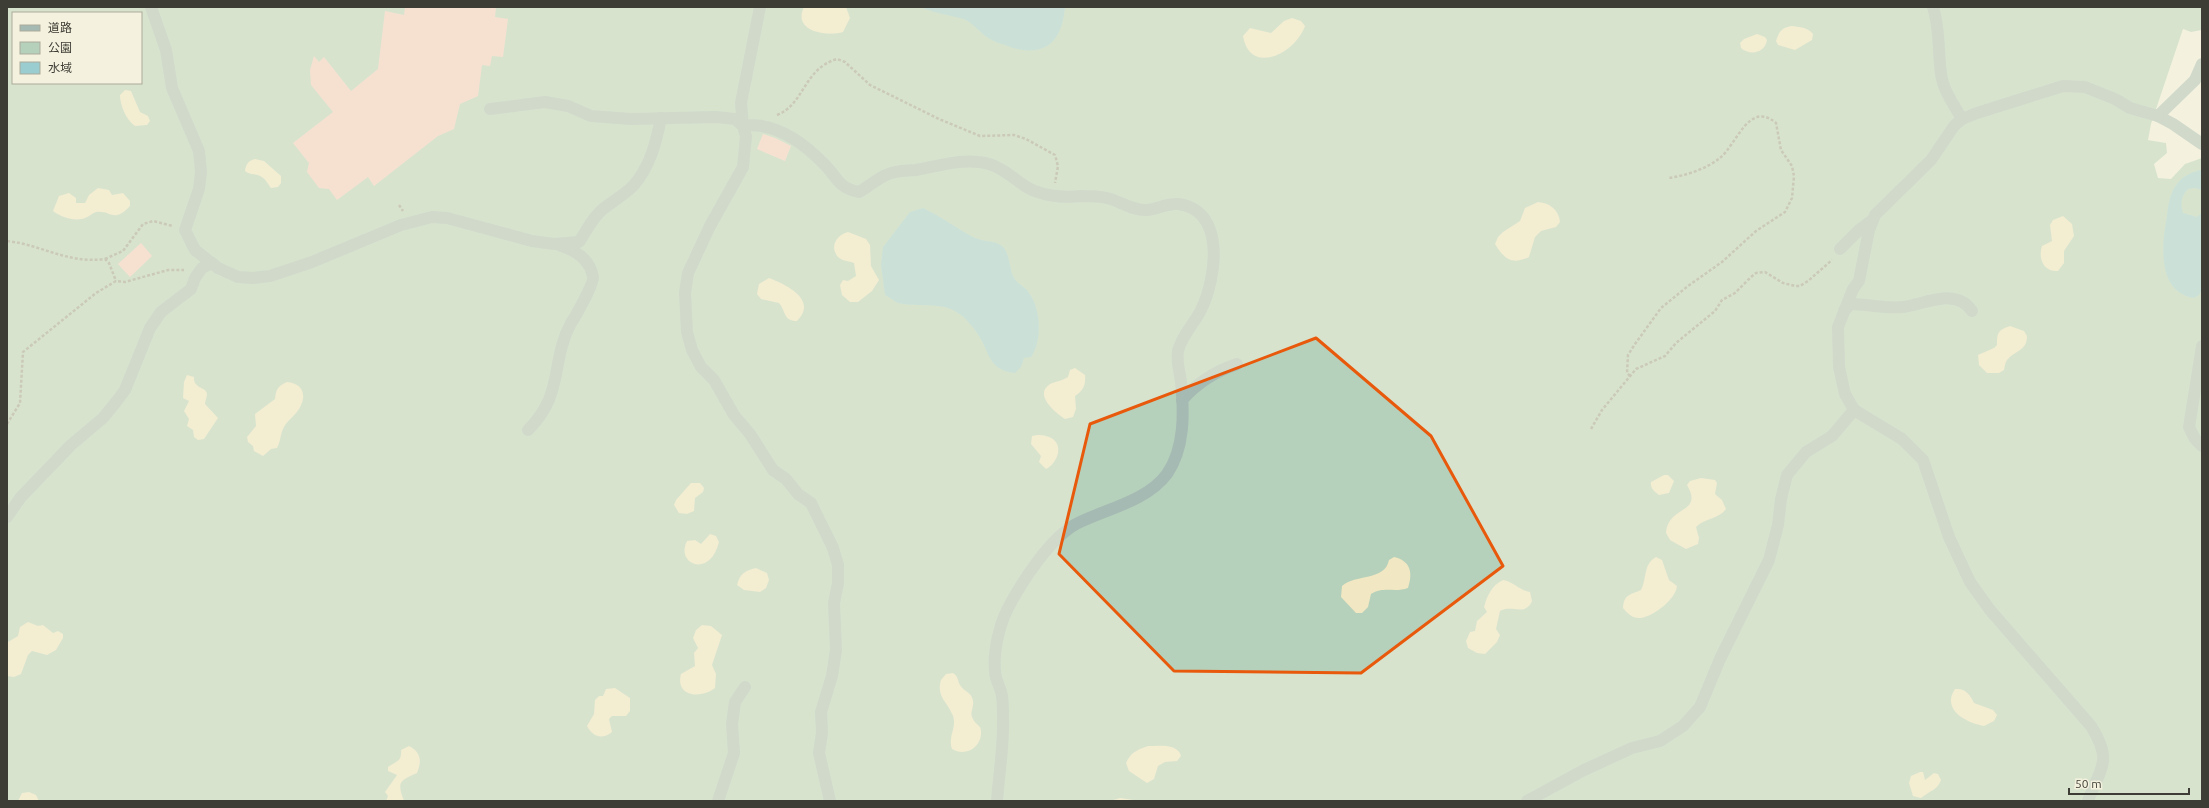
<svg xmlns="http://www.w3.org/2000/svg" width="2209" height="808" font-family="Ubuntu,'Noto Sans JP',sans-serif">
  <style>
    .green { fill: #b5d1bb; fill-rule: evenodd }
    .sand { fill: #f1e7c2 }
    .water { fill: #9acdcf }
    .building { fill: #f9cdc2 }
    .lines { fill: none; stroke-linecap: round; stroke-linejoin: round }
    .path { stroke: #99988a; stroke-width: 2.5; stroke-dasharray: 3 2; stroke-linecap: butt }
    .minor { stroke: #a6bab4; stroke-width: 12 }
    .marked { fill: none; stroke: #e8590c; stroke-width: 3; stroke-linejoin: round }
  </style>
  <rect width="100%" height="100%" fill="#f4f2de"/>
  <path class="green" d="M7,7h2195v23l-11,2 -8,-3 -32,95 -3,16 18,3 1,10 -13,11 4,14 13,1 14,-15 17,-6v643h-2195zM13,13h128v70h-128z"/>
  <g class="sand">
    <path d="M804,7h42l4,11 -7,14c-17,5 -51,-1 -39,-25z"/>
    <path d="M1292,18l9,3 4,5c-10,28 -55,50 -62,10l7,-8 21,5 13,-12z"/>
    <path d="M1791,26c8,1 17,1 22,8l-1,6 -17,10 -17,-5 -2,-4c3,-9 5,-13 15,-15z"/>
    <path d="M1757,34l8,3 2,3c-2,13 -17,16 -26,8l-1,-5 4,-4z"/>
    <path d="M125,90l6,1 9,21 8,4 2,5 -3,4 -12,1c-9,-6 -15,-21 -15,-31z"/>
    <path d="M255,159l9,2 17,15v7l-3,4 -7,1c-3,-4 -6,-10 -11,-12 -5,-3 -8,0 -15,-5 1,-7 3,-10 10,-12z"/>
    <path d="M98,188l11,2 3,5 11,-2 7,8v5c-17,18 -18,4 -34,6 -4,1 -7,5 -11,6 -10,4 -24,-1 -32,-7l6,-15 10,-3 7,5v5h9l4,-8z"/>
    <path d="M1538,202c12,1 21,8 22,20l-4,5 -15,4 -6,6 -6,20c-17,8 -24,3 -34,-13l3,-7 5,-5 17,-11 5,-13z"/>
    <path d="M2063,216l9,8 2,12 -10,15v12l-6,8c-15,1 -20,-13 -16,-25l10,-5 -2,-16 3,-5z"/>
    <path d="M848,232l18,7 4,6 1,21 8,14 -7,11 -14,11h-8l-8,-7 -2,-10 3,-5 5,1 8,-5 -2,-13c-5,-2 -12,-2 -16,-6 -9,-11 -1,-22 10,-25z"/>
    <path d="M769,278c18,7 49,22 28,43 -14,0 -11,-10 -18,-18l-18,-4 -4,-5 2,-10z"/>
    <path d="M2010,326l14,5 3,5c0,14 -10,14 -18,22 -4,3 -4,8 -5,12l-5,3h-12l-8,-8 -1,-10 16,-7 3,-3c0,-12 1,-15 13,-19z"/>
    <path d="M1075,368l10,7c1,10 -2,16 -10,21l1,13 -3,8 -8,2c-9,-6 -32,-24 -15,-35 6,-3 12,-3 18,-7l2,-7z"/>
    <path d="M187,375l7,2c-1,12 13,10 13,17 0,3 -2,7 -2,10l13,14 -14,21 -6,1 -4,-3 -1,-7 -6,-4 2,-7 -5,-8 5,-10 -6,-3 1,-16z"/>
    <path d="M287,382c13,1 20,10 14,23 -3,9 -13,14 -17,22 -4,7 -3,14 -7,21l-6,1 -8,7 -9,-5 -1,-5 -5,-4 -1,-5 9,-11 -1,-12 20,-15c1,-10 3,-13 12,-17z"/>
    <path d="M1037,435c6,0 14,1 18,6 8,9 0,24 -9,28l-7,-7 2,-6 -10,-12 1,-8z"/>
    <path d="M1664,475h4l6,6 -5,12 -10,2c-5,-4 -9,-7 -8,-13z"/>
    <path d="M1701,478l14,2 2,3 -2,11 7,6 4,9c-7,10 -21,9 -30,18l3,11 -1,6 -12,5 -16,-9 -4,-7c2,-28 38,-19 21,-48l3,-4z"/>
    <polygon points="691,483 700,483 704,488 703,492 695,498 694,511 687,514 679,513 674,505 676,500"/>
    <path d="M710,534l6,2 3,6c-9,37 -44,22 -32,-1l8,-1 6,4z"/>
    <path d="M1394,557c17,4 19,16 14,31 -13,5 -24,-2 -37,6l-3,13 -6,6h-6l-15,-16 1,-11c13,-12 43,-5 47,-26z"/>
    <path d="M1656,557l6,3 7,20 8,6c-1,13 -23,30 -36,32 -8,1 -14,-5 -18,-10 1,-14 7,-13 18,-18 6,-11 2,-26 15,-33z"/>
    <path d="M756,568l11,5 2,7 -3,8 -6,4 -16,-2 -7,-5c3,-12 8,-14 19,-17z"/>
    <path d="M1503,580c11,2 16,10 27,12l2,9c-7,16 -21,3 -32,10l-4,18 4,6 -3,7 -12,12 -8,-1 -9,-5 -2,-7 4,-9 5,-1 2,-10 10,-9 -3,-5c3,-11 8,-22 19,-27z"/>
    <polygon points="28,622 38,626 43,625 53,633 58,631 63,634 63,638 56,650 47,655 32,651 28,655 21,674 14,677 7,676 8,642 18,636 20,627"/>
    <path d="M702,625l9,1 11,9 -10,30 4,9 -1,14c-14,11 -40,9 -34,-14l14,-8 -1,-13 4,-5 -5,-10 3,-8z"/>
    <path d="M953,673c6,4 4,7 7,12 4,7 12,7 13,16 1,7 -4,12 0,18 2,5 8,6 8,12 1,17 -16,26 -29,18 -4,-14 5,-21 1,-33 -5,-14 -17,-19 -12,-36l5,-6z"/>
    <path d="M615,688l15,10v13l-4,5h-14l-3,3 3,13c-10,8 -19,5 -25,-6l7,-12 1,-14 4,-4h4l3,-7z"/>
    <path d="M1955,689c10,-1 15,5 19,14l19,7 4,5 -3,6 -10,5c-18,-3 -43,-17 -29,-37z"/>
    <path d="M409,746c12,6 13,15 8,27 -18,8 -20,9 -13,28h-18l2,-5 -3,-4 12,-17 -9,-4v-4c8,-6 14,-5 13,-17z"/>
    <path d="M1148,746c10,0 30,-3 33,10l-4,5 -12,1 -7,4 -4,13 -7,4 -18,-12 -3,-8c5,-11 11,-13 22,-17z"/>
    <path d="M1920,772h3l2,8 9,-7 4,1 3,6c-3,10 -12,11 -20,18l-8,-2 -4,-13 2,-7z"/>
    <polygon points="29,792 36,795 39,801 18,801 22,793"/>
    <polygon points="1120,798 1140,801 1110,801"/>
  </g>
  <g class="water">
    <path d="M922,7h143c-3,35 -20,51 -55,40 -6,-3 -14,-4 -20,-8 -9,-5 -15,-14 -24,-19 -10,-4 -39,-8 -44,-13z"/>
    <path d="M2200,170h2v20l-7,-2 -7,1c-7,7 -8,15 -5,24l14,4 5,-4v76l-3,6 -5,3c-38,-6 -32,-55 -27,-82 1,-10 3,-24 10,-32 6,-8 13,-11 23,-14z"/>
    <path d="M923,208c19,9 33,20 50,29 10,5 21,3 29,9 8,6 7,23 12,32 3,5 9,8 13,12 14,17 16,49 4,67l-7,1 -3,9 -6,6c-27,-3 -25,-20 -36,-37 -5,-8 -13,-18 -21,-23 -17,-12 -40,-5 -60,-10 -4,-2 -9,-6 -13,-8l-4,-30 2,-18 27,-35z"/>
  </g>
  <g class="building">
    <polygon points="405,7 496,7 495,17 508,19 503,57 492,56 490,66 482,65 478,96 460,104 454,129 438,136 374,186 368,177 337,200 329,189 319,188 307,172 309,163 293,143 333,112 311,85 310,70 314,56 319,62 324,57 351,91 378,69 385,11 404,15"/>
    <polygon points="763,134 775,138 791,146 785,161 757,149"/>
    <polygon points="141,243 152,256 130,277 118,264"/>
  </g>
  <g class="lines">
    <g class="path">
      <path d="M777,115c28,-11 26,-46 60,-56l8,3 25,23 69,34 41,17 34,-1 12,4 29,16 3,11 -3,17"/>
      <polyline points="399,205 403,211"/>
      <path d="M7,241c36,4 60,23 98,18l4,4 7,18"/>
      <polyline points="105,259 123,251 143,224 153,221 173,226"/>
      <path d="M1630,376l-3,-3 1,-18 7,-11 26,-36 27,-22 34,-24 34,-31 29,-19 7,-14 2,-22 -2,-10 -11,-16 -5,-27c-27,-23 -39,21 -56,35 -14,11 -35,18 -52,20"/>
      <polyline points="7,424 20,403 23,352 96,293 116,281 125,282 168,270 184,270"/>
      <polyline points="1591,429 1602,410 1636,369 1665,356 1676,343 1715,311 1722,300 1735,293 1751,277 1756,273 1765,272 1783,283 1795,286 1800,286 1808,281 1832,260"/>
    </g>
    <g class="minor">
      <path d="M151,7l15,43 6,38 27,63 2,21 -2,17 -14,41 10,20 23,18 20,9 15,1 17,-2 42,-14 89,-37 31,-8 15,1 85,23 22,3 25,-2c8,-12 13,-24 24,-33 10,-8 21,-14 30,-23 17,-19 23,-43 28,-68"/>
      <path d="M760,7l-19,96 2,23c33,-5 62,18 83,40 12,13 13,22 33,26 9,-5 18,-13 27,-17 10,-5 19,-4 30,-5 24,-4 50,-13 73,-6 14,4 24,14 36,22 15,10 38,12 56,10 9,0 17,0 26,2 13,3 26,13 40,12 11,-1 20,-7 31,-6 49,6 38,75 23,106 -7,14 -19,25 -23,41 -2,11 2,21 3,31 3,30 4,66 -14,92 -21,28 -62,35 -91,50 -27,15 -55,59 -69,86 -8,17 -14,42 -12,61 0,9 6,17 7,25 1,7 1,14 1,21 1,28 -4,56 -6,84"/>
      <path d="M1933,7c7,22 5,45 8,67 2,16 13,31 21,45"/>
      <polyline points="2202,64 2195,80 2158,116 2173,124 2202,144"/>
      <polyline points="490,109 545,102 568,106 591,116 631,119 716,117 735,119 743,126 746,136 743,167 710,226 688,273 685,293 687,332 692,350 701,367 714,380 734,415 750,434 773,470 786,479 798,494 811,503 833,548 838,565 838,583 834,603 836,650 832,676 821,712 822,733 819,753 830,801"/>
      <polyline points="1840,249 1859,230 1871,221"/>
      <path d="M1844,311l6,-7c18,0 36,5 53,3 22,-3 54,-20 69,4"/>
      <polyline points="2202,346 2189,427 2195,439 2202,446"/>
      <path d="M1182,400c15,-17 34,-29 55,-36"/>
      <path d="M1854,410l48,29 21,21 26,77 21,45 20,28 101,116c22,36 10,40 -3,75"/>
      <path d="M528,430c37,-37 22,-68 43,-107 5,-7 23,-40 22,-46 -3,-18 -18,-27 -34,-32"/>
      <polyline points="7,517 21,497 71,445 103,418 116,402 125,390 150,328 161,312 191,289 195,278 202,268 212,263"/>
      <polyline points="718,801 734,753 732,724 735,702 745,687"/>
      <polyline points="1527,801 1584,770 1632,748 1660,741 1683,726 1700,707 1720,659 1769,560 1778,525 1781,499 1787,475 1806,452 1832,436 1854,410 1845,394 1839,367 1838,327 1853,289 1859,281 1869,230 1875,215 1931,160 1954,126 1962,119 1977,113 2063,86 2085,87 2115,99 2130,108 2158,116"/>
    </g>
  </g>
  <path d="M0 0H2209V808H0ZM1316,338l115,98 72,130 -142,107 -187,-2 -115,-117 31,-130z" fill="#f4f2de" fill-opacity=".55" fill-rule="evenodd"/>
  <path class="marked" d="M1316,338l115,98 72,130 -142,107 -187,-2 -115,-117 31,-130z"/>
  <rect width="2209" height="808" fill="none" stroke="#3e3d35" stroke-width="16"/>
  <rect x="12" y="12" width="130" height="72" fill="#f4f2de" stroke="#abaa9a"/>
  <rect x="20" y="25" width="20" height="6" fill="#a6bab4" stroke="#abaa9a"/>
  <text x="48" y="32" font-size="12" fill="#3e3d35">道路</text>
  <rect x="20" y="42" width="20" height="12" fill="#b5d1bb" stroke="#abaa9a"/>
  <text x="48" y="52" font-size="12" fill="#3e3d35">公園</text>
  <rect x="20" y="62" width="20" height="12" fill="#9acdcf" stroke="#abaa9a"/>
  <text x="48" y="72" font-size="12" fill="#3e3d35">水域</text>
  <path d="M2069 788v6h120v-6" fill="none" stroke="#3e3d35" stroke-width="2"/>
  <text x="2075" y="788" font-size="12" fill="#3e3d35" stroke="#f4f2de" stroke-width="3" paint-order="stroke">50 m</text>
</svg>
